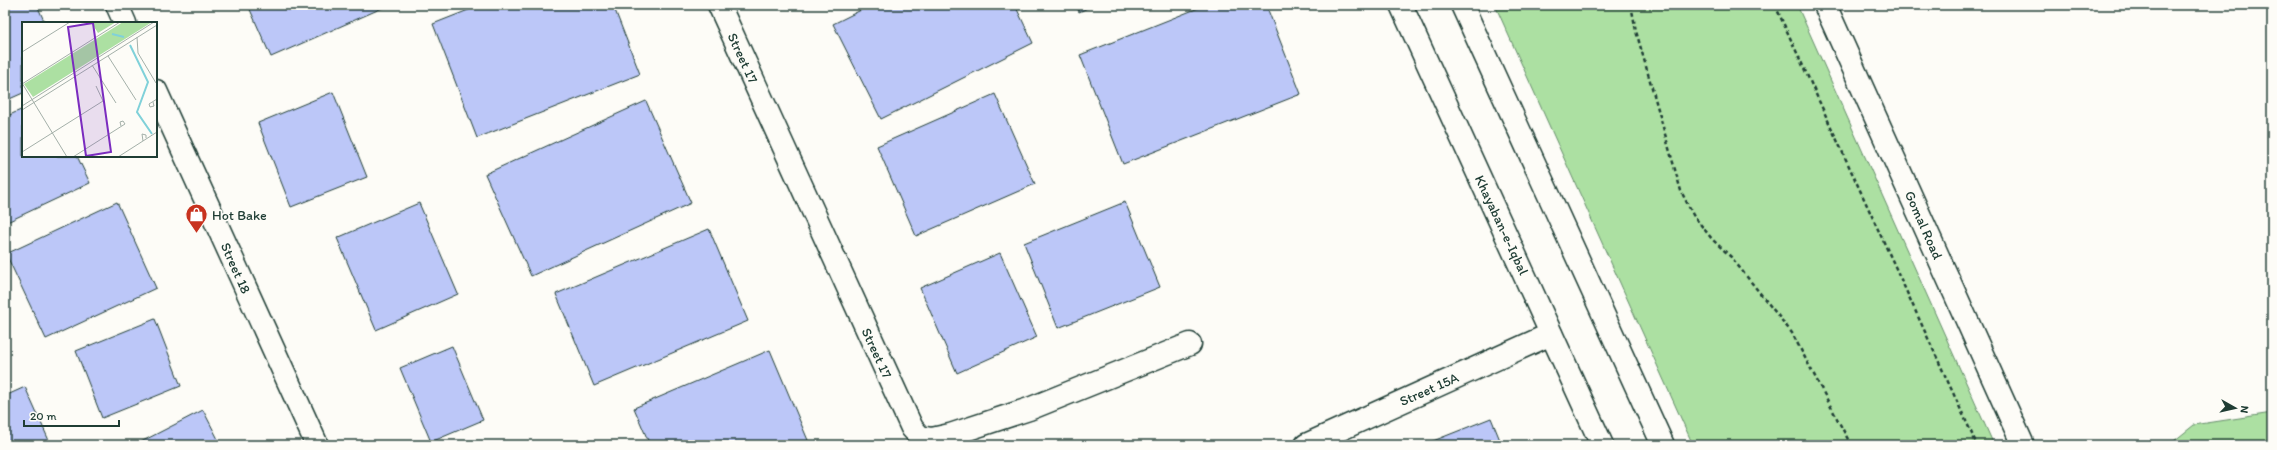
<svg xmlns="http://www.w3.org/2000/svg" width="2277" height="450" font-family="Itim,sans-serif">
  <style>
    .green { fill: #ace0a2; stroke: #668e6b }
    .building { fill: #bcc7f8; stroke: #1f3d34 }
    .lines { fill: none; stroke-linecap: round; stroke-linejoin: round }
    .minor-casing { stroke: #1f3d34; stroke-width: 25 }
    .primary-casing { stroke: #1f3d34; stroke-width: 25 }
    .path { stroke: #1f3d34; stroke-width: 2.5; stroke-dasharray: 4 3; stroke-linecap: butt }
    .minor { stroke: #fdfcf7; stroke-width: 22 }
    .primary { stroke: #fdfcf7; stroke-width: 22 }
    .labels { text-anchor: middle; stroke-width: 3.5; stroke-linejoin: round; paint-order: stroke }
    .street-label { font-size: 14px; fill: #1f3d34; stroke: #fdfcf7 }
    .poi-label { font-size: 14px; fill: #1f3d34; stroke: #fdfcf7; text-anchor: start }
    .inset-river { fill: none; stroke: #80d1d9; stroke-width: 2 }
    .inset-road { fill: none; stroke: #a4b0a9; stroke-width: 1 }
    .view { fill: #7b2cbf; fill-opacity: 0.15; stroke: #7b2cbf; stroke-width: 2 }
    .inset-edge { fill: none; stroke: #1f3d34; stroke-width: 2 }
  </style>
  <rect width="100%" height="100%" fill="#fdfcf7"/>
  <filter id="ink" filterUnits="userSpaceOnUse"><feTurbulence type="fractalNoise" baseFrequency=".025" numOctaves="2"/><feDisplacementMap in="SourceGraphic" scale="8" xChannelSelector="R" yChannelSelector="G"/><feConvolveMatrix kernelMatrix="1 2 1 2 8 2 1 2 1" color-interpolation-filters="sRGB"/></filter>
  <g filter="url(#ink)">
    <g class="green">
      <polygon points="1495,5 1797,5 1994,445 1693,445"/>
      <polygon points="2272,413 2272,445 2169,445 2194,425"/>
    </g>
    <g class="building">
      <polygon points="5,5 37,5 45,23 23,23 23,93 5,101"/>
      <polygon points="248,5 389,5 271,57"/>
      <polygon points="481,5 613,5 640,74 477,138 433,24"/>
      <polygon points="871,5 1015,5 1033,43 881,119 833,24"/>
      <polygon points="1076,5 1094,5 1079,12"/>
      <polygon points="1206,5 1266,5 1301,94 1123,164 1080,55"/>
      <polygon points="333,92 367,177 291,207 258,123"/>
      <polygon points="995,94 1035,184 916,236 877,146"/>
      <polygon points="646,101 691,203 531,276 485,174"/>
      <polygon points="23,109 23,156 77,156 90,183 5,223 5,117"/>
      <polygon points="117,202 156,288 46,339 6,254"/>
      <polygon points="1125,202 1160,287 1058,328 1024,243"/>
      <polygon points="419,203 458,294 376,330 337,238"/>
      <polygon points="709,229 748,321 594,386 556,294"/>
      <polygon points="1000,253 1037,337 957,373 920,288"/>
      <polygon points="155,319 181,386 102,418 76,351"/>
      <polygon points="452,346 483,420 431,442 400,368"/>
      <polygon points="770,350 810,445 650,445 634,408"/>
      <polygon points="25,387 51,445 5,445 5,396"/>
      <polygon points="203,410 221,445 135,445"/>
      <polygon points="1491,418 1502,445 1423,445"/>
    </g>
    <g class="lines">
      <defs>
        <g id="minor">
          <polyline points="117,5 125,23"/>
          <polyline points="719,5 912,428 920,437 932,439 950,435 1029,409 1190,344"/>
          <polyline points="1825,5 2023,445"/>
          <polyline points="156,91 317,445"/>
          <polyline points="1306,445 1551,334"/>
        </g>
        <g id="primary">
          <polyline points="1401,5 1602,445"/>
          <polyline points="1462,5 1663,445"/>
        </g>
      </defs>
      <use href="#minor" class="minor-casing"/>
      <use href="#primary" class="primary-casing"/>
      <g class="path">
        <polyline points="1631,5 1636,31 1681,191 1693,215 1712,239 1731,257 1792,333 1851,445"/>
        <polyline points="1775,5 1977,445"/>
      </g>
      <use href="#minor" class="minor"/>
      <use href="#primary" class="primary"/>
    </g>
  </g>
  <defs>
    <symbol id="shop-pin" viewBox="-11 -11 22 30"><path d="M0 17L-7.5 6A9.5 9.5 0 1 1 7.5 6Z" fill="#c8321e" stroke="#fdfcf7"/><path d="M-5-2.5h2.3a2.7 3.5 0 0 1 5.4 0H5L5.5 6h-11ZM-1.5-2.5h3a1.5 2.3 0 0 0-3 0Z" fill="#fff"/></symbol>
  </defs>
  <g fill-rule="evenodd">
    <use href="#shop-pin" x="184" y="202" width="25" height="34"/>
  </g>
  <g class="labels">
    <g class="street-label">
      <text transform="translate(743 58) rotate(65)" y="5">Street 17</text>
      <text transform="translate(1502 225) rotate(65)" y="5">Khayaban-e-Iqbal</text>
      <text transform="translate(1924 225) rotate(66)" y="5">Gomal Road</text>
      <text transform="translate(236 268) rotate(66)" y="5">Street 18</text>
      <text transform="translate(877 353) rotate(65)" y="5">Street 17</text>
      <text transform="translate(1429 389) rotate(-24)" y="5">Street 15A</text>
    </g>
    <g class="poi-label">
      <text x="212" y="220">Hot Bake</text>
    </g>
  </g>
  <g transform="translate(22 22)">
    <rect width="135" height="135" fill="#fdfcf7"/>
    <path d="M69,0h25l-18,11zM101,0h29l-119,75 -9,-13z" fill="#ace0a2"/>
    <path class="inset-river" d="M90,12l12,3M108,23l18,37 -11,30 15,22"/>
    <path class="inset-road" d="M115,15l1,16 18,30M0,30l48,-30M86,34l28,44M70,43l24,38M0,61l45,74M0,62l98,-62M131,80l1,4 -4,1 -1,-3 8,-5M0,84l132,-84M0,88l135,-85M121,119l-1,-7 4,1v3M0,130l81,-51 -7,-15M51,135l52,-33 -2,-3 -3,1 1,4M96,135l39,-25"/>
    <path class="view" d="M71,1l18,129 -25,4 -18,-129z"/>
    <rect width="135" height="135" class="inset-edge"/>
  </g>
  <rect width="2277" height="450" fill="none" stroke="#fdfcf7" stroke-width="20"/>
  <rect x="10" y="10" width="2257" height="430" fill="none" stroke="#1f3d34" stroke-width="1.5" filter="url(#ink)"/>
  <g transform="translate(2235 408) rotate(98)" stroke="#fdfcf7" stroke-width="3" paint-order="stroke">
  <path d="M0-3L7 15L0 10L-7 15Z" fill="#1f3d34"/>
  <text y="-6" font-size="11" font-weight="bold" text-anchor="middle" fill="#1f3d34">N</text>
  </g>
  <path d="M24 420v6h95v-6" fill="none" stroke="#1f3d34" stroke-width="2"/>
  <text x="30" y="420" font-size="12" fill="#1f3d34" stroke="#fdfcf7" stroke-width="3" paint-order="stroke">20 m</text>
</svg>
